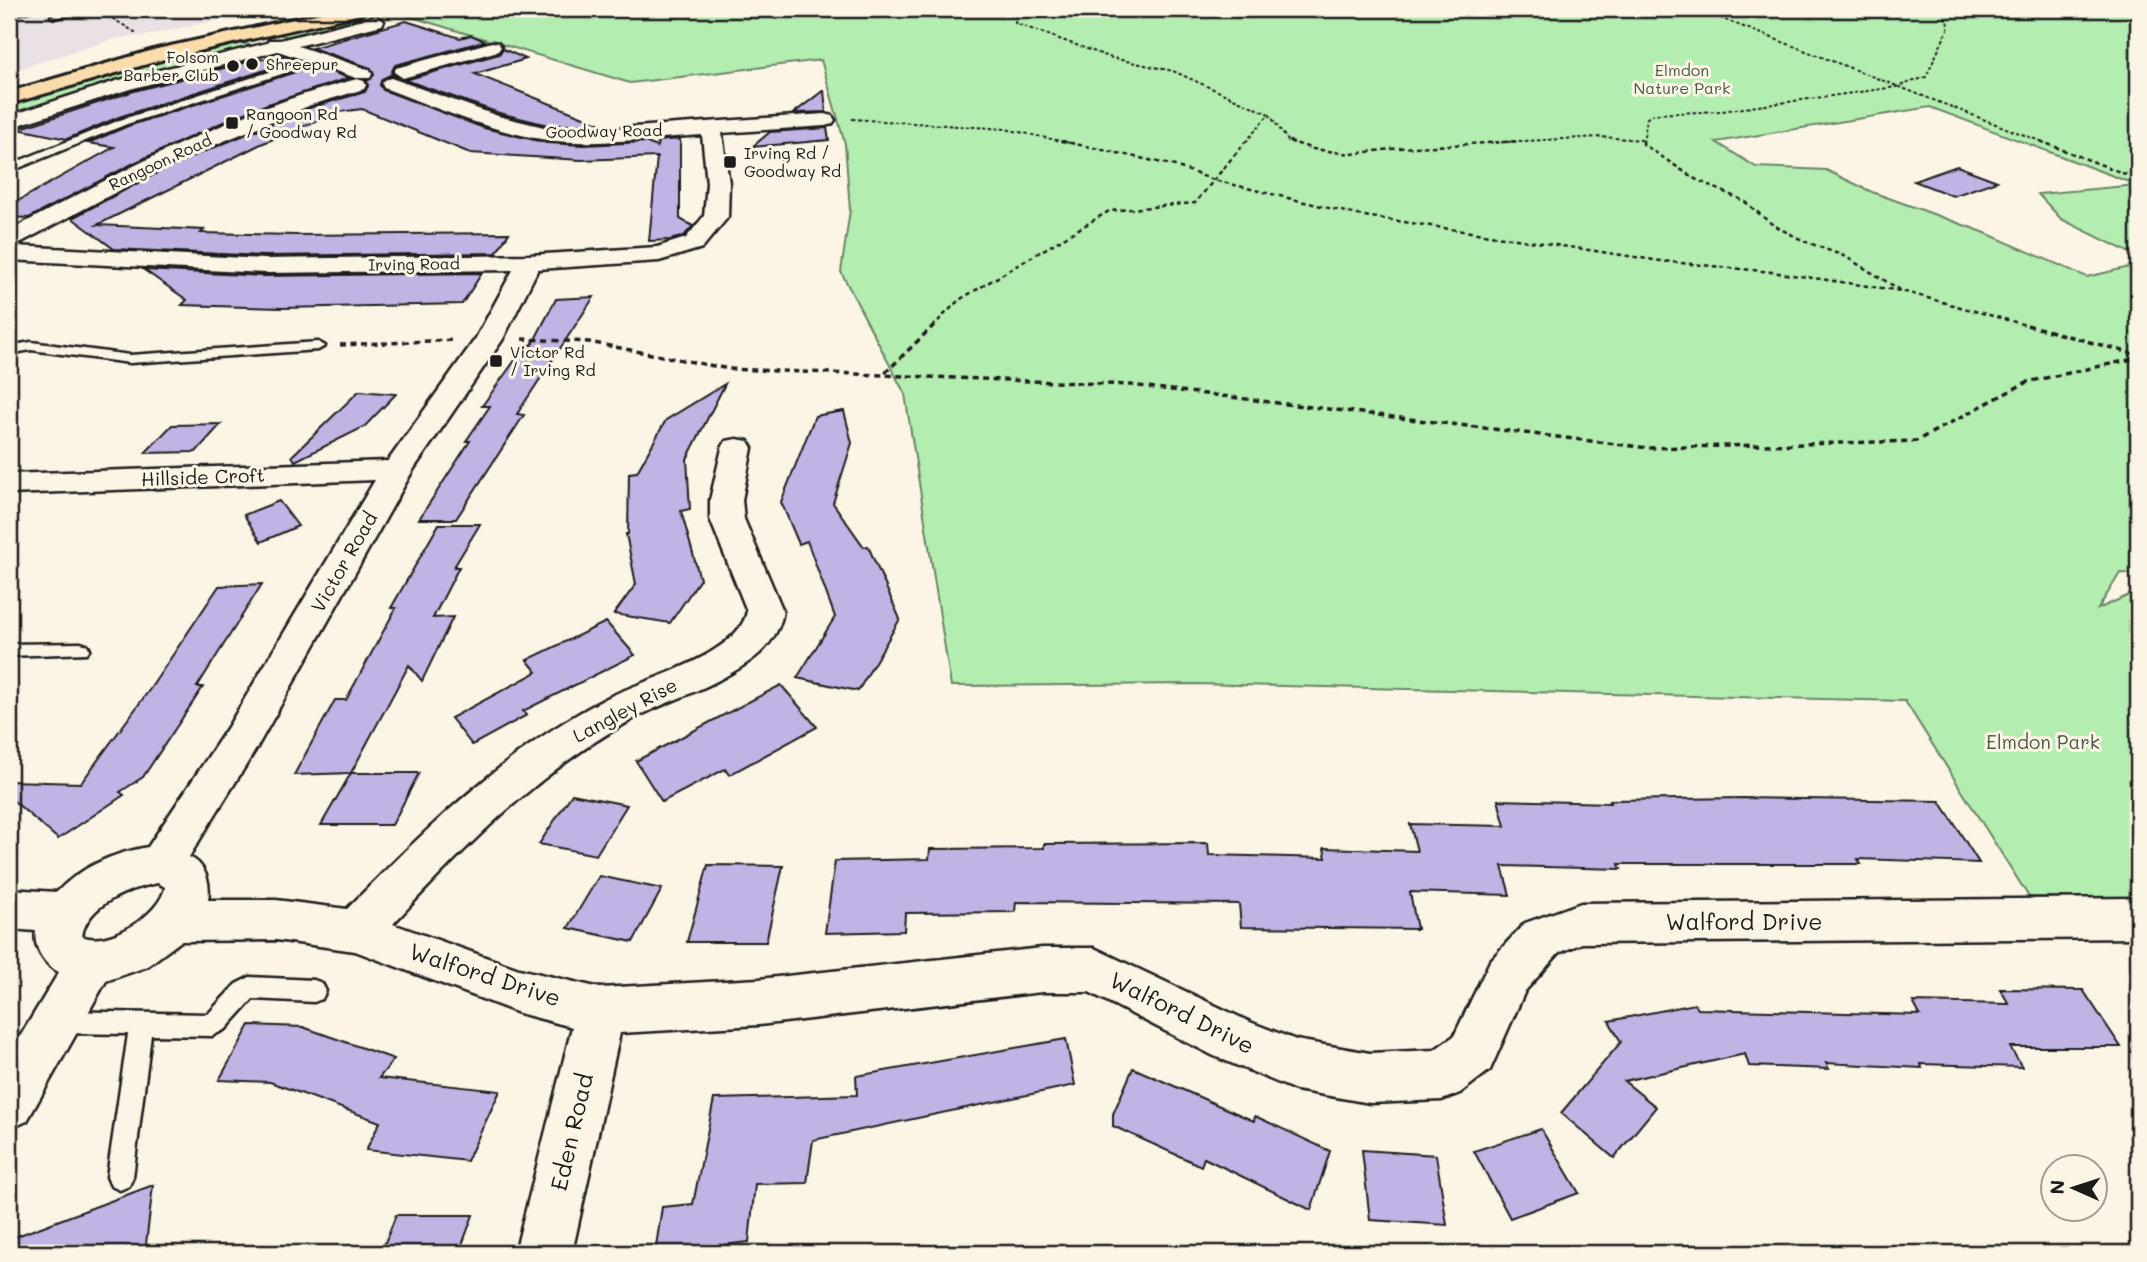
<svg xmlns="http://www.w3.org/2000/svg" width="2147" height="1262" font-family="Mali,sans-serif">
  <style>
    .built { fill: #eae1e5 }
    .green { fill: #b4edb0; stroke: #688466; stroke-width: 2 }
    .building { fill: #c1b3e4; stroke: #1c1c1c; stroke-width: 2 }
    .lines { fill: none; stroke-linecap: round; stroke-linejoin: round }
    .service-casing { stroke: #1c1c1c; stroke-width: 5 }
    .minor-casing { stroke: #1c1c1c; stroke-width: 5 }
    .trunk-casing { stroke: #1c1c1c; stroke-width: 6 }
    .path-far2 { stroke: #1c1c1c; stroke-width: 2; stroke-dasharray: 3.5 2.5; stroke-linecap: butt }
    .path-far1 { stroke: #1c1c1c; stroke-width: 2.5; stroke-dasharray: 4.5 3.5; stroke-linecap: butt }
    .path { stroke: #1c1c1c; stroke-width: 3.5; stroke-dasharray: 6 4.5; stroke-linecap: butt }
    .service { fill: #fcf5e5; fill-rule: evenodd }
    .minor { fill: #fcf5e5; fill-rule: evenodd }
    .trunk { fill: #faddab; fill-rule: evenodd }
    .poi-dot { fill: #1c1c1c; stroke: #fcf5e5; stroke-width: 2.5 }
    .labels { text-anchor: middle; stroke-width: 6; stroke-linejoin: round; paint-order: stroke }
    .far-poi-label { font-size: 16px; fill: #1c1c1c; stroke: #fcf5e5; text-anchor: start }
    .far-park-label { font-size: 16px; fill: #4a5b48; stroke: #fcf5e5 }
    .far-street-label { font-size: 16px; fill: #1c1c1c; stroke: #fcf5e5 }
    .street-label { font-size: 19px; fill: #1c1c1c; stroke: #fcf5e5 }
    .park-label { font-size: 19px; fill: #4a5b48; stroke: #fcf5e5 }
    .near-street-label { font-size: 23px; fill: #1c1c1c; stroke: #fcf5e5 }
  </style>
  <rect width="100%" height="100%" fill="#fcf5e5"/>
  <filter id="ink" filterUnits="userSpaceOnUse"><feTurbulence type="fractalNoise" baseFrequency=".0143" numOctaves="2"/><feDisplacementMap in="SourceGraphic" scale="14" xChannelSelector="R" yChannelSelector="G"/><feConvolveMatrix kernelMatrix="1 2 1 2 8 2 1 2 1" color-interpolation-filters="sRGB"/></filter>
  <g filter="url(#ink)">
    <g class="built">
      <polygon points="9,9 272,9 143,36 117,38 9,72"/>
      <polygon points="280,55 307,62 205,95 160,78 241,57"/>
    </g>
    <g class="green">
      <polygon points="386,9 2138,9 2138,257 2061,219 2038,194 2137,185 1930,107 1716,142 1756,167 1826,170 1872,192 1983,232 2087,277 2138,265 2138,574 2120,573 2098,609 2138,591 2138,899 2029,897 1905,701 1196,684 951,686 905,394 841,272 850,210 845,144 821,60 630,83 405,15 389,15 288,37 279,34 310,24"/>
      <polygon points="234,41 249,45 241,52 9,119 9,105 163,58"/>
    </g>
    <g class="building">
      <polygon points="406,21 460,38 471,35 485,41 395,65 391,73 398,78 390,75 382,79 380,85 383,90 484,128 547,143 584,145 645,142 657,147 658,141 680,139 680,219 693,226 684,236 670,240 649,241 657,157 581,160 470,153 362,109 339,112 261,144 97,225 204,230 201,233 297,235 509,233 496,253 264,256 114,249 72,218 172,165 312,107 365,92 368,86 367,81 374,75 371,68 312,48"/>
      <polygon points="503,49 526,59 475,74 604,125 548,125 499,113 405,80 499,54"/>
      <polygon points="283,56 297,60 119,117 67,139 18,129 134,91 251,61"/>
      <polygon points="314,66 349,78 265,105 221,123 134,163 29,218 9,217 9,206 114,147 88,143 128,126"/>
      <polygon points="824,90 826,112 794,113"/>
      <polygon points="827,128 829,140 752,147 770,132"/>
      <polygon points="1957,166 1997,181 1953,196 1914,181"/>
      <polygon points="144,270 264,276 482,273 462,304 282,308 182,305 187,300"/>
      <polygon points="594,297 517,414 524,415 456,519 419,519 470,441 466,441 490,406 482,406 526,345 532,345 556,299"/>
      <polygon points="725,384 687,459 690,509 681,511 700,579 670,623 614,614 636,584 626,534 628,534 629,473 637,472 666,420"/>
      <polygon points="359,391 396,394 364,427 295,461 292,456"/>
      <polygon points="844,411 852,443 833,503 864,547 868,546 900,619 858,691 797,678 835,617 807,541 799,544 781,502 815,416"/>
      <polygon points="221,424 196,452 145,453 172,425"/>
      <polygon points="279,501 298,526 261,542 244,515"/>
      <polygon points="439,524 480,524 454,567 459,567 433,618 453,617 422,681 409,665 351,773 294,775 335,700 346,700 396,608 391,608"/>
      <polygon points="262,584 197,687 203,687 143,777 120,792 124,795 58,839 9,797 9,781 81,783 150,689 219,586"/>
      <polygon points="606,622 635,655 523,711 527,715 472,745 451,718 537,672 527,660"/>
      <polygon points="781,685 817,727 729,775 725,769 662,802 636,761"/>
      <polygon points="351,773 419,773 392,825 321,825"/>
      <polygon points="572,794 627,805 596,855 539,844"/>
      <polygon points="1742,798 1940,801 1979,863 1858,859 1861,864 1619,864 1621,869 1502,866 1510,895 1410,892 1417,929 1241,927 1239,904 1016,902 1015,912 905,913 904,931 825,933 835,861 929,859 930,849 1044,848 1044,844 1208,843 1209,855 1326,858 1324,848 1417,851 1410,824 1505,826 1498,800 1611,803 1610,800"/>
      <polygon points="708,865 783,866 766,942 687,942"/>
      <polygon points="599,876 662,889 633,942 568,928"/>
      <polygon points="2000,989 2083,990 2121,1047 2010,1047 2022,1067 1921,1064 1922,1068 1826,1063 1829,1069 1749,1066 1745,1054 1624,1081 1656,1107 1614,1158 1561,1113 1621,1042 1609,1021 1695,1004 1698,1009 1920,1015 1913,1002 2009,1004"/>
      <polygon points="250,1025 303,1027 394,1059 379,1078 500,1091 467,1161 366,1150 380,1122 270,1082 219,1080"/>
      <polygon points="1066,1039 1075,1085 813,1140 807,1183 755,1184 749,1242 724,1245 723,1253 655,1253 662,1207 693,1204 714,1099 857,1095 856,1076"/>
      <polygon points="1133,1068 1254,1121 1255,1116 1330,1151 1311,1210 1204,1158 1201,1166 1113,1126 1113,1114"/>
      <polygon points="1541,1129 1579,1193 1510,1218 1474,1151"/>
      <polygon points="1362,1150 1436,1155 1447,1225 1370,1220"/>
      <polygon points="153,1185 145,1253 9,1253 9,1239"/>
      <polygon points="396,1215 473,1215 459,1253 381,1253"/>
    </g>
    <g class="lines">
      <defs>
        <g id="service">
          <polygon points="22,9 36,9 9,16 9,12"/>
          <polygon points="72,10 75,14 55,18 51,16"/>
          <polygon points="319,56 322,61 127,124 9,172 9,165 120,120"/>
          <polygon points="31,342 130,355 318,342 325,346 318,350 130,363 31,350 9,354 9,346"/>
          <polygon points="81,643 87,645 90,649 87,653 9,656 9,644"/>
          <polygon points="250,977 314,980 322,983 326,991 322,999 314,1002 253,999 226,1029 212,1036 151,1035 133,1177 129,1186 120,1190 111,1186 107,1177 128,1034 59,1033 51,1030 47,1022 51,1014 59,1011 208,1014 236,984"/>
        </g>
        <g id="minor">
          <polygon points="376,16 384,21 382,25 298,46 370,70 372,74 370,78 356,78 278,51 130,89 9,128 9,116 116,81 267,43 269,40 280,40"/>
          <polygon points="492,42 498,43 501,47 498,51 403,78 394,72 396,68"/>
          <path d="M391,78l107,38 50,12h72l205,-14 7,2 3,4 -3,4 -7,2 -103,7 7,50 -1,34 -26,31 -43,13 -121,8 -35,70 -90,131 -157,279 -67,108c17,7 22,27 19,43h68l71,9c78,-79 160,-160 260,-211 37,-19 132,-42 140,-87l-37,-92v-19l12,-52 4,-7 11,-2 11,2 4,7 -10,52 2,19 39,92c-5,36 -36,54 -66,70 -27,14 -56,23 -82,37 -93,50 -171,129 -242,206l126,45 81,19 159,-9 283,-31h52l156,74 46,18 74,13 64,-3 20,-14 36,-75 35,-38 56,-20 557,-5v40l-556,5 -23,10 -34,38 -35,79 -30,23 -18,7 -72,3 -74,-13 -82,-34 -125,-64h-47l-283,33 -139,8 -48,220h-57l57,-226 -53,-14 -164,-62 -79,-11 -95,1 -35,26 -40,14 -79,140 -18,8v-74l50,-83c-15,-7 -26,-25 -23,-41l-27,-2v-40l48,3c24,-25 56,-39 91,-45l80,-120 147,-247 -366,14v-20l379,-13 88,-123 37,-68 -249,3 -255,-13v-29c111,-59 225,-121 348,-152l7,2 2,4 -2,4 -53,16 -140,58 -157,83 250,13 265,-4 128,-8 29,-9 18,-22 3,-33 -5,-48c-47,3 -110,11 -155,5 -56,-8 -110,-32 -163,-52l-2,-4 2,-4zM158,883l7,4c-4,27 -57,61 -83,49 5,-32 48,-48 76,-53z"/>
        </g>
        <polygon id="trunk" points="339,9 370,9 361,14 168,58 9,104 9,92 157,49"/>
      </defs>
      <use href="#service" class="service-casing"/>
      <use href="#minor" class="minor-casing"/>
      <use href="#trunk" class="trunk-casing"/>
      <g class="path-far2">
        <polyline points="97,9 138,34"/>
        <polyline points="1018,9 1015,23 1112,58 1173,71 1269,114 1245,143"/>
        <polyline points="1697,9 2045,143"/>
        <polyline points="1269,114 1288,141 1294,143"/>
        <polyline points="852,119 1005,129 1070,143"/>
        <polyline points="1489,143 1600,137 1643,140"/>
        <polyline points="1643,143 1647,118 1654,114 1722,111 1896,87 1926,77 1949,27 1943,9"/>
      </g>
      <g class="path-far1">
        <polyline points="1062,141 1172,165 1214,180 1358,215 1661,261 1772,272 1902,291"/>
        <polyline points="1289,141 1313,149 1352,154 1399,148 1521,141"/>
        <polyline points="1643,141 1643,144 1695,179 1744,201 1773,225 1804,241 1846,257 1902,291 2033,327"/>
        <polyline points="2040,141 2138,179"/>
        <polyline points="932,327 959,300 1109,211 1195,203 1246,141"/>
      </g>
      <g class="path">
        <polyline points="2027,325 2138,355"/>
        <polyline points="522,339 589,342 729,369 1131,385 1648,448 1916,441 2027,382 2138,358"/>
        <polyline points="340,345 454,340"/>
        <polyline points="885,373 934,325"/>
      </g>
      <use href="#service" class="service"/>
      <use href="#minor" class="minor"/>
      <use href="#trunk" class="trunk"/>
    </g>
  </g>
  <g class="poi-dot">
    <circle cx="252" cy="64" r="7"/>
    <circle cx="233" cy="66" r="7"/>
    <rect x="225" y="116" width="14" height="14" rx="3.5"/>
    <rect x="723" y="155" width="14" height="14" rx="3.5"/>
    <rect x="489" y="354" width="14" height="14" rx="3.5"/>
  </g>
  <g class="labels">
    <g class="far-poi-label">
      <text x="219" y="63" text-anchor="end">Folsom<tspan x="219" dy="18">Barber Club</tspan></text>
      <text x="266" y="70">Shreepur</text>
      <text x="246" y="120">Rangoon Rd<tspan x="246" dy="18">/ Goodway Rd</tspan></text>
      <text x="744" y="159">Irving Rd /<tspan x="744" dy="18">Goodway Rd</tspan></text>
      <text x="510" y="358">Victor Rd<tspan x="510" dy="18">/ Irving Rd</tspan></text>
    </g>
    <g class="far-park-label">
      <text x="1682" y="76">Elmdon<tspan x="1682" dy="18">Nature Park</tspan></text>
    </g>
    <g class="far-street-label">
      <text transform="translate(604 131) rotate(-1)" y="6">Goodway Road</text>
      <text transform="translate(160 162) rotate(-25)" y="6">Rangoon Road</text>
      <text transform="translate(414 264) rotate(-1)" y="6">Irving Road</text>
    </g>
    <g class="street-label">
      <text transform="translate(203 477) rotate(-2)" y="7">Hillside Croft</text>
      <text transform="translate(344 562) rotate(-60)" y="7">Victor Road</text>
      <text transform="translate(625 710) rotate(-28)" y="7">Langley Rise</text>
    </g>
    <g class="park-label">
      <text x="2043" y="749">Elmdon Park</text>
    </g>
    <g class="near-street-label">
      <text x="1744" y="930">Walford Drive</text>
      <text transform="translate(485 975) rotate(18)" y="8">Walford Drive</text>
      <text transform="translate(1182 1013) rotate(26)" y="8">Walford Drive</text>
      <text transform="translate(572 1132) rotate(-77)" y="8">Eden Road</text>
    </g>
  </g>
  <rect width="2147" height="1262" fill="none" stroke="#fcf5e5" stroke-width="35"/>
  <rect x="18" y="18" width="2112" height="1227" fill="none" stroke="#1c1c1c" stroke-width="2.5" filter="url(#ink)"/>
  <g transform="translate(2074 1188) rotate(273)"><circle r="33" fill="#fcf5e5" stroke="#a29e95" stroke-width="2"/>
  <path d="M0-5L12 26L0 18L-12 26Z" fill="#1c1c1c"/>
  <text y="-10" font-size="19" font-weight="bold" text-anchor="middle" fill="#1c1c1c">N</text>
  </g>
</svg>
